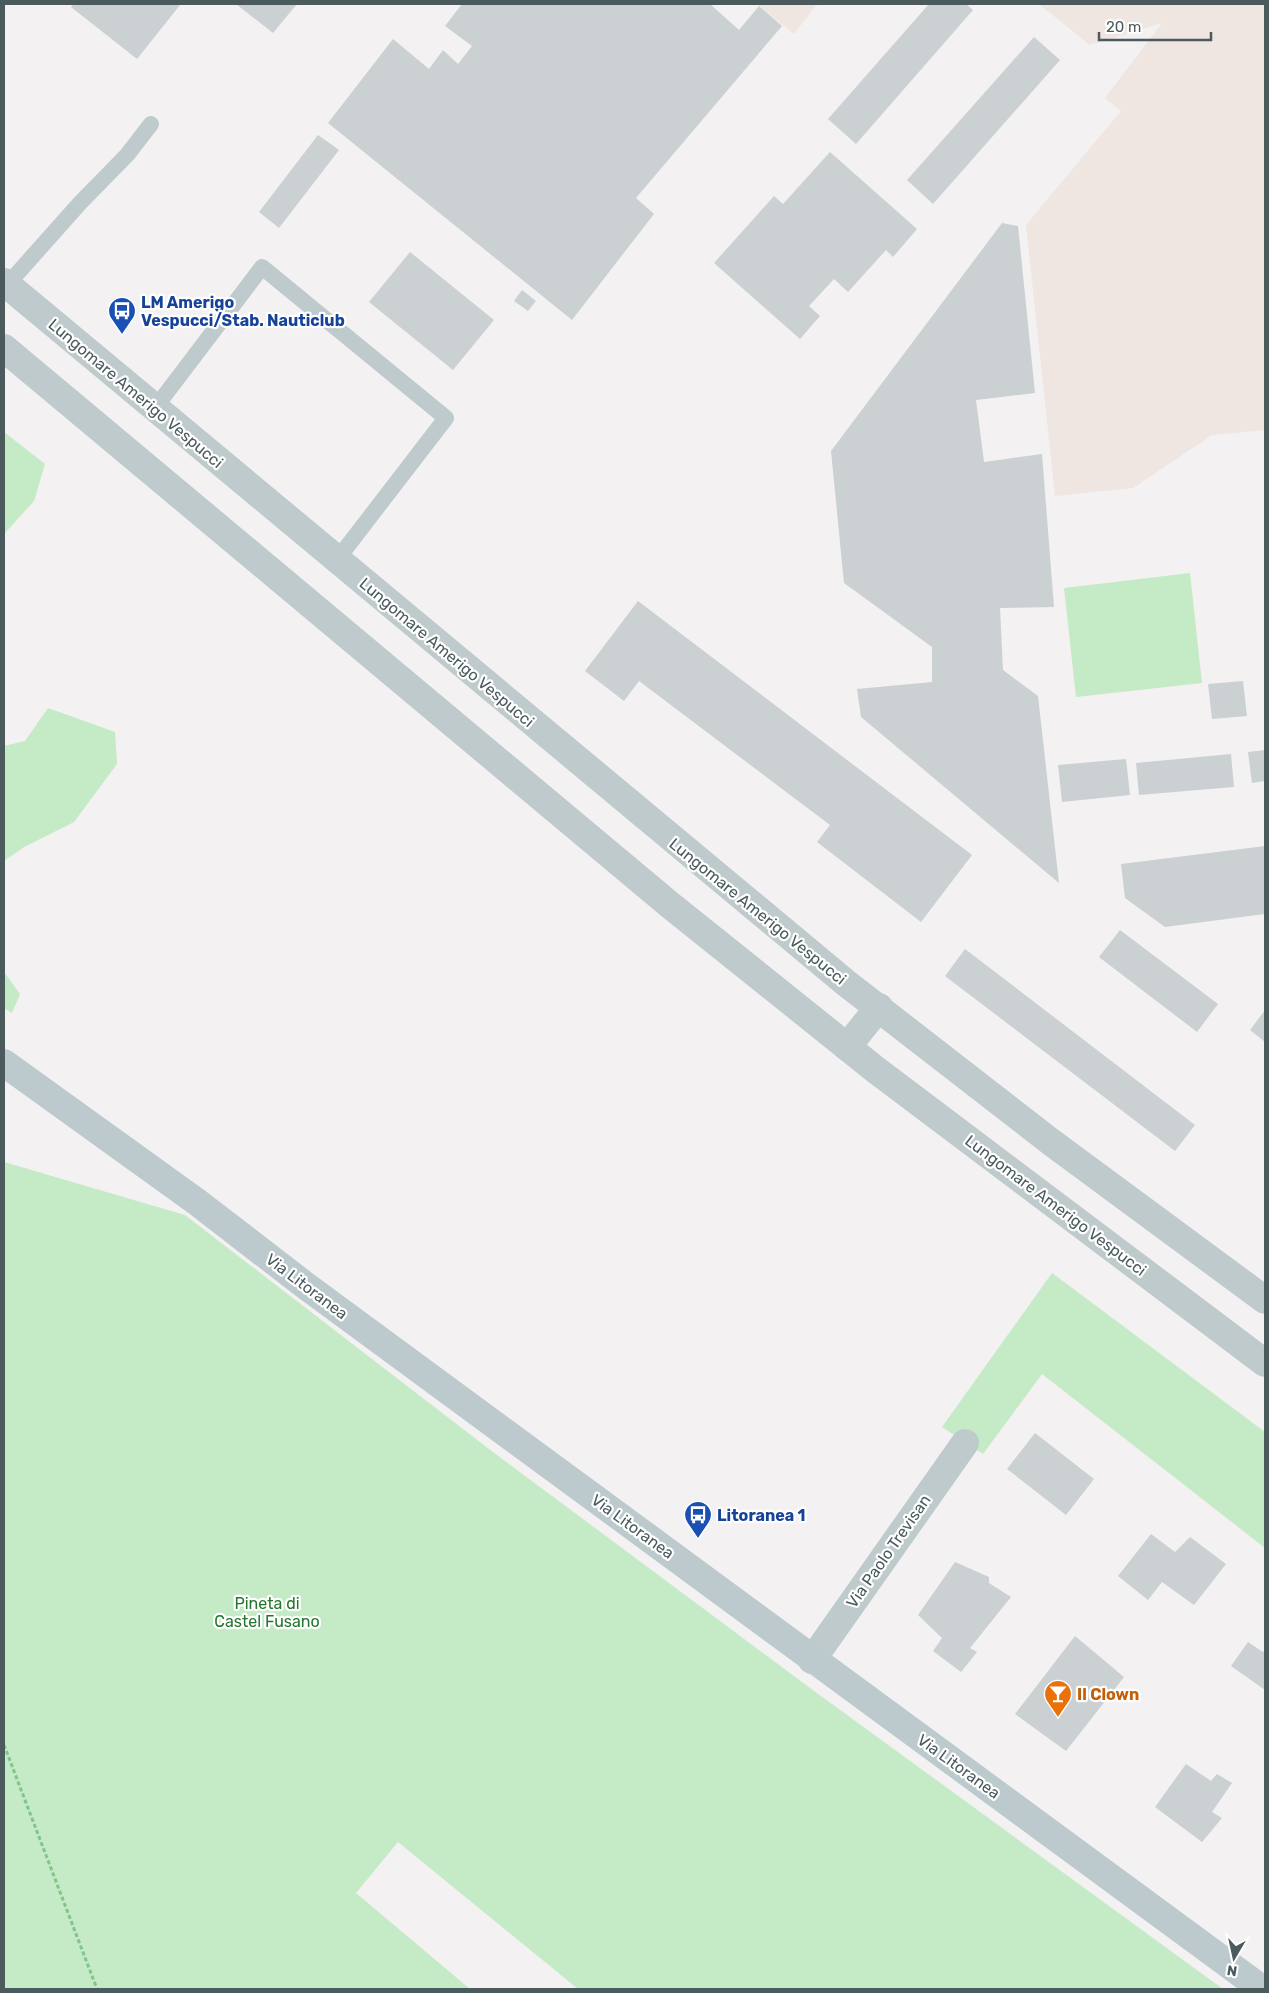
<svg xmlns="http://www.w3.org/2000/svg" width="1269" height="1993" font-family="Rubik,sans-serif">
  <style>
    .green { fill: #c5eac6 }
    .sand { fill: #efe5e1 }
    .building { fill: #cbd0d2 }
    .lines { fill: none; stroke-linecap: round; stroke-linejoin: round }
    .path { stroke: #81c58a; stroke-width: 3; stroke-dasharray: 4 2.5; stroke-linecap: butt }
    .lane { stroke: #becacc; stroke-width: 16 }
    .street { stroke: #becacc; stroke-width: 28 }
    .secondary { stroke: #bccacd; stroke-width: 28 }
    .labels { text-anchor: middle; stroke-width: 4.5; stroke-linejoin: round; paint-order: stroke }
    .transit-label { font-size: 16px; font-weight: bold; fill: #164399; stroke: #fff; text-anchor: start }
    .street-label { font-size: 16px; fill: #4b5a5c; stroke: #fff }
    .park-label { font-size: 16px; fill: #23762d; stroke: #fff }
    .food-label { font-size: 16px; font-weight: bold; fill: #c56008; stroke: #fff; text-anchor: start }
  </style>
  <rect width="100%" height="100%" fill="#f3f1f2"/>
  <g class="green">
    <polygon points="4,432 45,464 34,501 4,534"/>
    <polygon points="1190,573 1202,683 1076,697 1064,588"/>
    <polygon points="48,708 115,732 117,764 74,822 24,847 4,861 4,746 25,741"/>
    <polygon points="4,972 20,994 12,1013 4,1008"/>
    <polygon points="4,1162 185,1215 489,1449 810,1688 1223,1989 578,1989 398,1842 356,1893 470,1989 4,1989"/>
    <polygon points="1052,1273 1265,1432 1265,1548 1042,1374 983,1454 942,1427"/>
  </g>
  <g class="sand">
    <polygon points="757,4 817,4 794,34"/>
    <polygon points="1039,4 1265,4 1265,430 1212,435 1133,488 1055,496 1026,225 1121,111 1105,98 1162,23 1090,45"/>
  </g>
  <g class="building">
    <polygon points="74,4 178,4 180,5 137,59 71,7"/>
    <polygon points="236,4 297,4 273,33"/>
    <polygon points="462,4 710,4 739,30 759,6 782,26 636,198 654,214 572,320 328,123 393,39 429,69 443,50 458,64 472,46 445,26"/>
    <polygon points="929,4 966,4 973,10 856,144 828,119"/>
    <polygon points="1034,37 1060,60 933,204 907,180"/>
    <polygon points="318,135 339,150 279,228 259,212"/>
    <polygon points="830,152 917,229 893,257 886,250 848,292 834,279 809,306 820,316 800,339 714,263 774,196 783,204"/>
    <polygon points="1002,223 1018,226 1035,393 976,400 984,462 1042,454 1054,607 1000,608 1003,670 1038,696 1059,883 861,717 857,689 932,682 932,647 844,583 831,451"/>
    <polygon points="410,252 494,320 453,370 369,302"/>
    <polygon points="522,290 536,301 528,311 514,301"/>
    <polygon points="638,601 972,855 921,922 817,842 830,825 639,681 624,701 585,671"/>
    <polygon points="1243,681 1247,716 1212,719 1208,684"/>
    <polygon points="1265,750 1265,781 1252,783 1248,752"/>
    <polygon points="1231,754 1234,787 1139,795 1136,763"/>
    <polygon points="1126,759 1130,795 1062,802 1058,765"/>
    <polygon points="1265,846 1265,914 1165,927 1125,898 1121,864"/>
    <polygon points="1120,930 1218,1004 1197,1032 1099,957"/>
    <polygon points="965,949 1195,1125 1175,1151 945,976"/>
    <polygon points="1265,1010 1265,1042 1250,1030"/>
    <polygon points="1035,1433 1094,1479 1066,1515 1007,1469"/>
    <polygon points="1151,1534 1175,1552 1190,1537 1226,1564 1194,1605 1162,1582 1148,1600 1118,1576"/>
    <polygon points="955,1562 989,1577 989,1583 1011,1597 970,1648 977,1652 961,1672 933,1651 942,1638 918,1615"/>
    <polygon points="1075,1636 1124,1677 1066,1751 1015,1714"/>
    <polygon points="1248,1642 1263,1652 1265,1649 1265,1690 1231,1666"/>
    <polygon points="1186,1764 1211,1781 1217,1774 1232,1783 1212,1812 1222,1818 1202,1842 1155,1807"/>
  </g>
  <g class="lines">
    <polyline class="path" points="4,1745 97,1989"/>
    <g class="lane">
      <polyline points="7,285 80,203 127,155 151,124"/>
      <polyline points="155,408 262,267 446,418 336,561"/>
    </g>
    <g class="street">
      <polyline points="4,282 846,983 1051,1142 1265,1300"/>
      <polyline points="4,348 670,905 876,1070 1265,1363"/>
      <polyline points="847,1047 879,1007"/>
      <polyline points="812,1660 965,1443"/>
    </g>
    <polyline class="secondary" points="4,1063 197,1202 306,1286 1262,1989"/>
  </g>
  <defs>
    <symbol id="bus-pin" viewBox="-11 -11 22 30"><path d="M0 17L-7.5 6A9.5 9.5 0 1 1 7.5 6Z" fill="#1a4fb4" stroke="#fff"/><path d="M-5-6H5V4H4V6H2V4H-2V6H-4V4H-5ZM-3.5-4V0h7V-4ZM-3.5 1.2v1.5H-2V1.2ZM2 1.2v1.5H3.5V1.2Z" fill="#fff"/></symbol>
    <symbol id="bar-pin" viewBox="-11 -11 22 30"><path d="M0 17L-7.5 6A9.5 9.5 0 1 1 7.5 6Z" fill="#e8710a" stroke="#fff"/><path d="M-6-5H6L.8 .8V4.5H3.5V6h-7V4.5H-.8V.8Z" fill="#fff"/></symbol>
  </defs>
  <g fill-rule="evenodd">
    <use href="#bus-pin" x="106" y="295" width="32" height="43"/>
    <use href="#bus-pin" x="682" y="1499" width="32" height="43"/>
    <use href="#bar-pin" x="1042" y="1678" width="32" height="43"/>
  </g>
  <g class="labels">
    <g class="transit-label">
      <text x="141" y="308">LM Amerigo<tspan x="141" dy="18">Vespucci/Stab. Nauticlub</tspan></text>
      <text x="717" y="1521">Litoranea 1</text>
    </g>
    <g class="street-label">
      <text transform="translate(136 393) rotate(40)" y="6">Lungomare Amerigo Vespucci</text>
      <text transform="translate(447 652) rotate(40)" y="6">Lungomare Amerigo Vespucci</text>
      <text transform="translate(758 911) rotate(39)" y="6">Lungomare Amerigo Vespucci</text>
      <text transform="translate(1056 1205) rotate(37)" y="6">Lungomare Amerigo Vespucci</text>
      <text transform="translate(307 1286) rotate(37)" y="6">Via Litoranea</text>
      <text transform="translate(633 1526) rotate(36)" y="6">Via Litoranea</text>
      <text transform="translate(888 1551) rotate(-55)" y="6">Via Paolo Trevisan</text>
      <text transform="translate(959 1766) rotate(36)" y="6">Via Litoranea</text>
    </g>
    <g class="park-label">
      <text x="267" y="1609">Pineta di<tspan x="267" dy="18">Castel Fusano</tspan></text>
    </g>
    <g class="food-label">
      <text x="1077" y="1700">Il Clown</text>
    </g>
  </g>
  <rect width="1269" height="1993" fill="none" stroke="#4b5a5c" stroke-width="10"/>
  <g transform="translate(1234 1958) rotate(189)" stroke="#ffffff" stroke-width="4" paint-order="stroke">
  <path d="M0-4L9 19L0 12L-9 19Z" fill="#4b5a5c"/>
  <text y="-8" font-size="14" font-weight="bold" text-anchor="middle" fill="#4b5a5c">N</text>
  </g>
  <path d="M1099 32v8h112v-8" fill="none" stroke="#4b5a5c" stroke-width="2.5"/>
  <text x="1106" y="32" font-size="15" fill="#4b5a5c" stroke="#ffffff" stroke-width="4" paint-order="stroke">20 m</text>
</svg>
